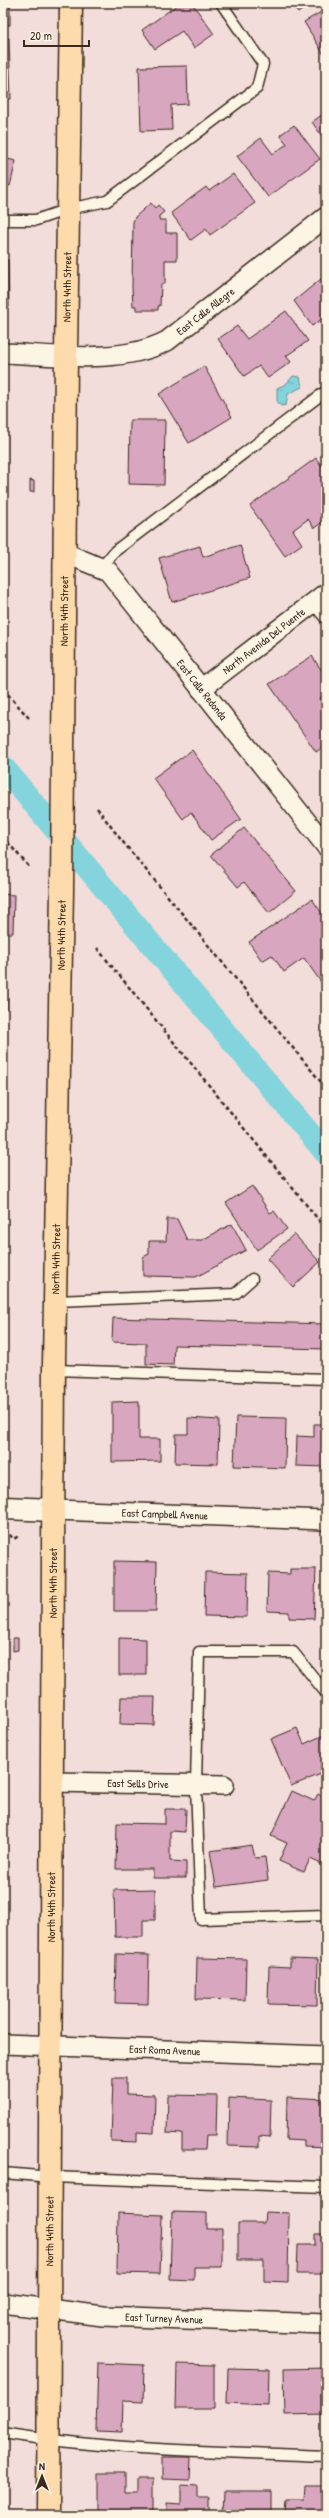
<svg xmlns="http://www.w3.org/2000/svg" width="329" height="2518" font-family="'Patrick Hand',sans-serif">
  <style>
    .water { fill: url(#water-ripples); stroke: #669090 }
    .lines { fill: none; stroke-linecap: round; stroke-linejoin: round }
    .canal { stroke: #83d4dc; stroke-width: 23 }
    .building { fill: #d9a6c0; stroke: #3b2a1e }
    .lane-casing { stroke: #3b2a1e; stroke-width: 13 }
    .street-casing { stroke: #3b2a1e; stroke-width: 22 }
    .secondary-casing { stroke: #3b2a1e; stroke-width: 25 }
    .primary-casing { stroke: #3b2a1e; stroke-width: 25 }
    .path { stroke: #3b2a1e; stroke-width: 2.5; stroke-dasharray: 4 3; stroke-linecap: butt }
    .lane { stroke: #fcf5e5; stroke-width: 10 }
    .street { stroke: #fcf5e5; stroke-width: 19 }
    .secondary { stroke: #fcf5e5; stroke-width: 22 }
    .primary { stroke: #fddbac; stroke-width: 22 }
    .labels { text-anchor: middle; stroke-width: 3.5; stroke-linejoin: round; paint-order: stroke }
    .street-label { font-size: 11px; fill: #3b2a1e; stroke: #fcf5e5 }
  </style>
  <defs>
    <pattern id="water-ripples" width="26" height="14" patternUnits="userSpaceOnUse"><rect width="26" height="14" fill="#83d4dc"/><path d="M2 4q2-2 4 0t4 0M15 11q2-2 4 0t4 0" fill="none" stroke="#72b6bc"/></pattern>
  </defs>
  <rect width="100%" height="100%" fill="#f2ddda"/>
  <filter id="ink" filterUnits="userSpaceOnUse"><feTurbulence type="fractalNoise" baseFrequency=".025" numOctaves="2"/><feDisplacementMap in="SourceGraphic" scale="8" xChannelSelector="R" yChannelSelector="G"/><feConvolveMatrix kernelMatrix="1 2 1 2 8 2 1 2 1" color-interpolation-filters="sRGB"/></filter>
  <g filter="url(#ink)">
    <polygon class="water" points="293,376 300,377 302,387 288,394 286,405 281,406 277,401 277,388 286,384"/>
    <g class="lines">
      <polyline class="canal" points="3,767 326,1153"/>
    </g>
    <g class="building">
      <rect x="3" y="3" width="7" height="22"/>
      <polygon points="180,3 192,3 214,34 194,48 182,31 155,49 142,30"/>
      <polygon points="291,3 311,3 298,13"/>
      <polygon points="326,9 326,58 304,22"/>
      <polygon points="3,38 9,38 11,99 3,99"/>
      <polygon points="187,66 188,104 171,105 172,130 141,131 139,67"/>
      <polygon points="326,112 326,142 312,122"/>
      <polygon points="294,125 320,159 268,197 237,156 261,138 273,154 287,144 280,135"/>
      <polygon points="3,130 7,131 3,149"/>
      <polygon points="3,158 16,161 10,186 3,184"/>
      <polygon points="233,174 255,203 210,235 206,229 191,240 171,213 206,187 209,191"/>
      <polygon points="151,203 155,208 158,205 164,212 159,216 159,220 166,220 166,233 177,233 177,260 165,260 165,284 161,284 160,306 158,306 158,310 136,310 136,306 133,306 132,287 133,222 135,217"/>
      <polygon points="8,260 9,307 3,307 3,261"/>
      <polygon points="326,275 326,316 312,326 294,301"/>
      <polygon points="286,311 308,341 286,356 291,362 268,378 259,366 244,376 218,339 237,326 247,339"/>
      <polygon points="204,366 232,417 189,443 159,394"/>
      <polygon points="130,420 165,420 164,485 129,484"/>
      <polygon points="316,458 326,472 326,520 314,528 308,519 293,530 302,544 285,556 250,506"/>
      <polygon points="30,480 34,481 34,492 30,492"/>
      <polygon points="3,538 6,601 3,601"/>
      <polygon points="240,545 250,578 172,602 159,558 200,546 203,557"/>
      <polygon points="312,656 326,677 326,694 320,698 326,708 326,745 316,752 269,684"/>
      <polygon points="192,750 241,819 211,840 191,812 183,819 153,778"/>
      <polygon points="244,828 296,891 269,913 244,882 238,887 211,855"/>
      <polygon points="3,894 14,895 13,933 3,933"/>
      <polygon points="312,899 326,919 326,983 323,985 304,958 284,972 272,955 262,961 249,942"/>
      <rect x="3" y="965" width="4" height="44"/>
      <polygon points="252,1186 270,1213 274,1211 287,1229 257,1250 226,1203"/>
      <polygon points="167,1219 177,1219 187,1240 202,1240 232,1224 246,1250 196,1277 143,1276 143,1257 149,1254 149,1241 166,1241"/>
      <polygon points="294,1234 320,1262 293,1287 267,1259"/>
      <polygon points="113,1318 326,1324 326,1349 174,1345 173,1365 146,1364 146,1343 112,1342"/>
      <polygon points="139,1401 139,1439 160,1439 160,1461 112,1462 112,1402"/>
      <polygon points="236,1417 286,1418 285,1468 234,1466"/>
      <polygon points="188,1418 219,1420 218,1464 175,1463 176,1434 188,1434"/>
      <polygon points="314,1424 326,1424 326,1467 296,1466 297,1436 314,1437"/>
      <polygon points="114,1561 157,1562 156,1611 114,1611"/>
      <polygon points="290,1569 316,1569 314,1619 289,1618 289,1612 267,1611 268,1573 290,1574"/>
      <polygon points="205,1572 248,1573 247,1617 204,1616"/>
      <polygon points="13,1638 18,1638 18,1650 13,1651"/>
      <polygon points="119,1638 146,1639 146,1675 119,1675"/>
      <polygon points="121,1697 155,1697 154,1725 120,1724"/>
      <polygon points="297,1728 304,1744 326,1734 326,1772 291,1786 271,1739"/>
      <polygon points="292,1791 314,1801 318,1794 326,1798 326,1866 310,1859 304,1872 279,1861 287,1843 271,1836"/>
      <polygon points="165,1809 186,1809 185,1832 170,1831 170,1861 186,1862 186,1878 153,1878 153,1869 116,1869 117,1823 165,1824"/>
      <polygon points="252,1845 255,1858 265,1857 268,1880 216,1887 210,1851"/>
      <polygon points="155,1889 155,1920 143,1920 143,1937 115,1937 114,1890"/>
      <polygon points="116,1954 149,1955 148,2004 115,2003"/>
      <polygon points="197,1958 246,1959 245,2000 196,1999"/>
      <polygon points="290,1958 318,1959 317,2005 268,2004 269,1966 290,1967"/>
      <polygon points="113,2078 126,2078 126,2094 155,2095 154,2133 137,2132 137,2142 111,2141"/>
      <polygon points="168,2095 217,2096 216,2135 206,2135 205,2150 182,2150 182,2134 167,2133"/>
      <polygon points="287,2097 326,2099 326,2147 304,2146 304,2141 286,2140"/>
      <polygon points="229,2098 271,2100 270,2137 259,2136 259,2147 228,2146"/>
      <polygon points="172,2212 207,2213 207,2229 222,2229 222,2267 194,2267 194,2280 170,2279"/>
      <polygon points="265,2212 289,2213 288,2282 264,2281 264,2260 238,2260 238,2223 264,2223"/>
      <polygon points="118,2213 162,2215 160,2274 117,2273"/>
      <polygon points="315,2234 326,2234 326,2274 297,2274 298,2245 315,2245"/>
      <polygon points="98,2363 144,2365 143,2402 123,2401 122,2432 96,2431"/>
      <polygon points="177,2364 214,2365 214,2409 176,2409"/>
      <polygon points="228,2368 269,2369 268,2405 227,2403"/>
      <polygon points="326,2368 326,2414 285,2415 284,2369"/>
      <polygon points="162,2457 191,2457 190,2480 162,2479"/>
      <polygon points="98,2473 125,2473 125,2493 137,2493 137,2479 153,2479 153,2515 98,2515"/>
      <polygon points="181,2485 198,2486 198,2498 209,2498 209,2515 166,2515 166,2503 181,2504"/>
      <polygon points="305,2485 326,2485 326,2515 285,2515 286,2500 304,2500"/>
      <polygon points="224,2491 272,2491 272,2515 223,2515"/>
    </g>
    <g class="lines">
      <defs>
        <g id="lane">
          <polyline points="3,220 36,220 68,209 107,201 257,88 263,64 221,3"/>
          <polyline points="102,567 115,551 326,391"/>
          <polyline points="313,603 326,619"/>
          <polyline points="55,1301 235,1294 252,1279"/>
          <polyline points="54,1370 326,1379"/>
          <polyline points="326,1693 293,1652 199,1652 196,1785 201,1919 326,1915"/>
          <polyline points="3,2173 51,2177 326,2187"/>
          <path d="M3,2433c107,18 215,18 323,23"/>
        </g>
        <g id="street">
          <path id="s1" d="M3,353c52,2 117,12 164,-12l159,-124"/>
          <path id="s2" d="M65,553l43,18 218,275"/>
          <path id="s3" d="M201,689l125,-96"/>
          <path id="s4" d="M55,1510l271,10"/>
          <path id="s5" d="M51,1782l173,3"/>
          <path id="s6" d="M3,2044l323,12"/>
          <path id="s7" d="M3,2303l100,13 223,8"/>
        </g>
        <polyline id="secondary" points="3,1508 55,1510"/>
        <g id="primary">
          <path id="s8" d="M48,2515l6,-1153 8,-472 4,-535 5,-352"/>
        </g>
      </defs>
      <use href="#lane" class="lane-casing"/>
      <use href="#street" class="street-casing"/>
      <use href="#secondary" class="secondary-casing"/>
      <use href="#primary" class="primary-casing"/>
      <g class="path">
        <polyline points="3,689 29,718"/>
        <polyline points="97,808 118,836 326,1088"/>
        <polyline points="3,837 30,868"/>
        <polyline points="97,948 326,1229"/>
        <polyline points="4,1530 14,1539 19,1535"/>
      </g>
      <use href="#lane" class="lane"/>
      <use href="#street" class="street"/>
      <use href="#secondary" class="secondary"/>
      <use href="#primary" class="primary"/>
    </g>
  </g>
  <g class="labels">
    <g class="street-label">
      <text dy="4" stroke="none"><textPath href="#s8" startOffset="2228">North 44th Street</textPath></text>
      <text dy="4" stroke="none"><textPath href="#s1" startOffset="215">East Calle Allegre</textPath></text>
      <text dy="4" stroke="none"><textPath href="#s8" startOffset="1904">North 44th Street</textPath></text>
      <text dy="4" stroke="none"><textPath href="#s3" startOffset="79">North Avenida Del Puente</textPath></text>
      <text dy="4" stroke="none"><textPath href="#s2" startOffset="198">East Calle Redonda</textPath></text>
      <text dy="4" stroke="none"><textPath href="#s8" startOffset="1580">North 44th Street</textPath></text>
      <text dy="4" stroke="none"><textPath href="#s8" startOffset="1256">North 44th Street</textPath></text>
      <text dy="4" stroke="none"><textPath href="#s4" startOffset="110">East Campbell Avenue</textPath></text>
      <text dy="4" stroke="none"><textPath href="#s8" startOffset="932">North 44th Street</textPath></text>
      <text dy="4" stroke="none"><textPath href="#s5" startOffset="87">East Sells Drive</textPath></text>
      <text dy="4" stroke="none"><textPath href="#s8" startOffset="608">North 44th Street</textPath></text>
      <text dy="4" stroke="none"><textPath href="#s6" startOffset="162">East Roma Avenue</textPath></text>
      <text dy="4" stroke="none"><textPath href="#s8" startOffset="284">North 44th Street</textPath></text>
      <text dy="4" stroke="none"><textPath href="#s7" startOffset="162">East Turney Avenue</textPath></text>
    </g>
  </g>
  <rect width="329" height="2518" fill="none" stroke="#fcf5e5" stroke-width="16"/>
  <rect x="8" y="8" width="313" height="2502" fill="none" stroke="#3b2a1e" stroke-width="1.5" filter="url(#ink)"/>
  <g transform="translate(42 2476)" stroke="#fcf5e5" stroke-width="3" paint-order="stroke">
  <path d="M0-3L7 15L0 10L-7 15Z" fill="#3b2a1e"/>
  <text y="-6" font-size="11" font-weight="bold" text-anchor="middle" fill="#3b2a1e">N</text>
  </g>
  <path d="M24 40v6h65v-6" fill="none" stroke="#3b2a1e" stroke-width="2"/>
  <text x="30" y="40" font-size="12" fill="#3b2a1e" stroke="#fcf5e5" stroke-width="3" paint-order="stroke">20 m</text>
</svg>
